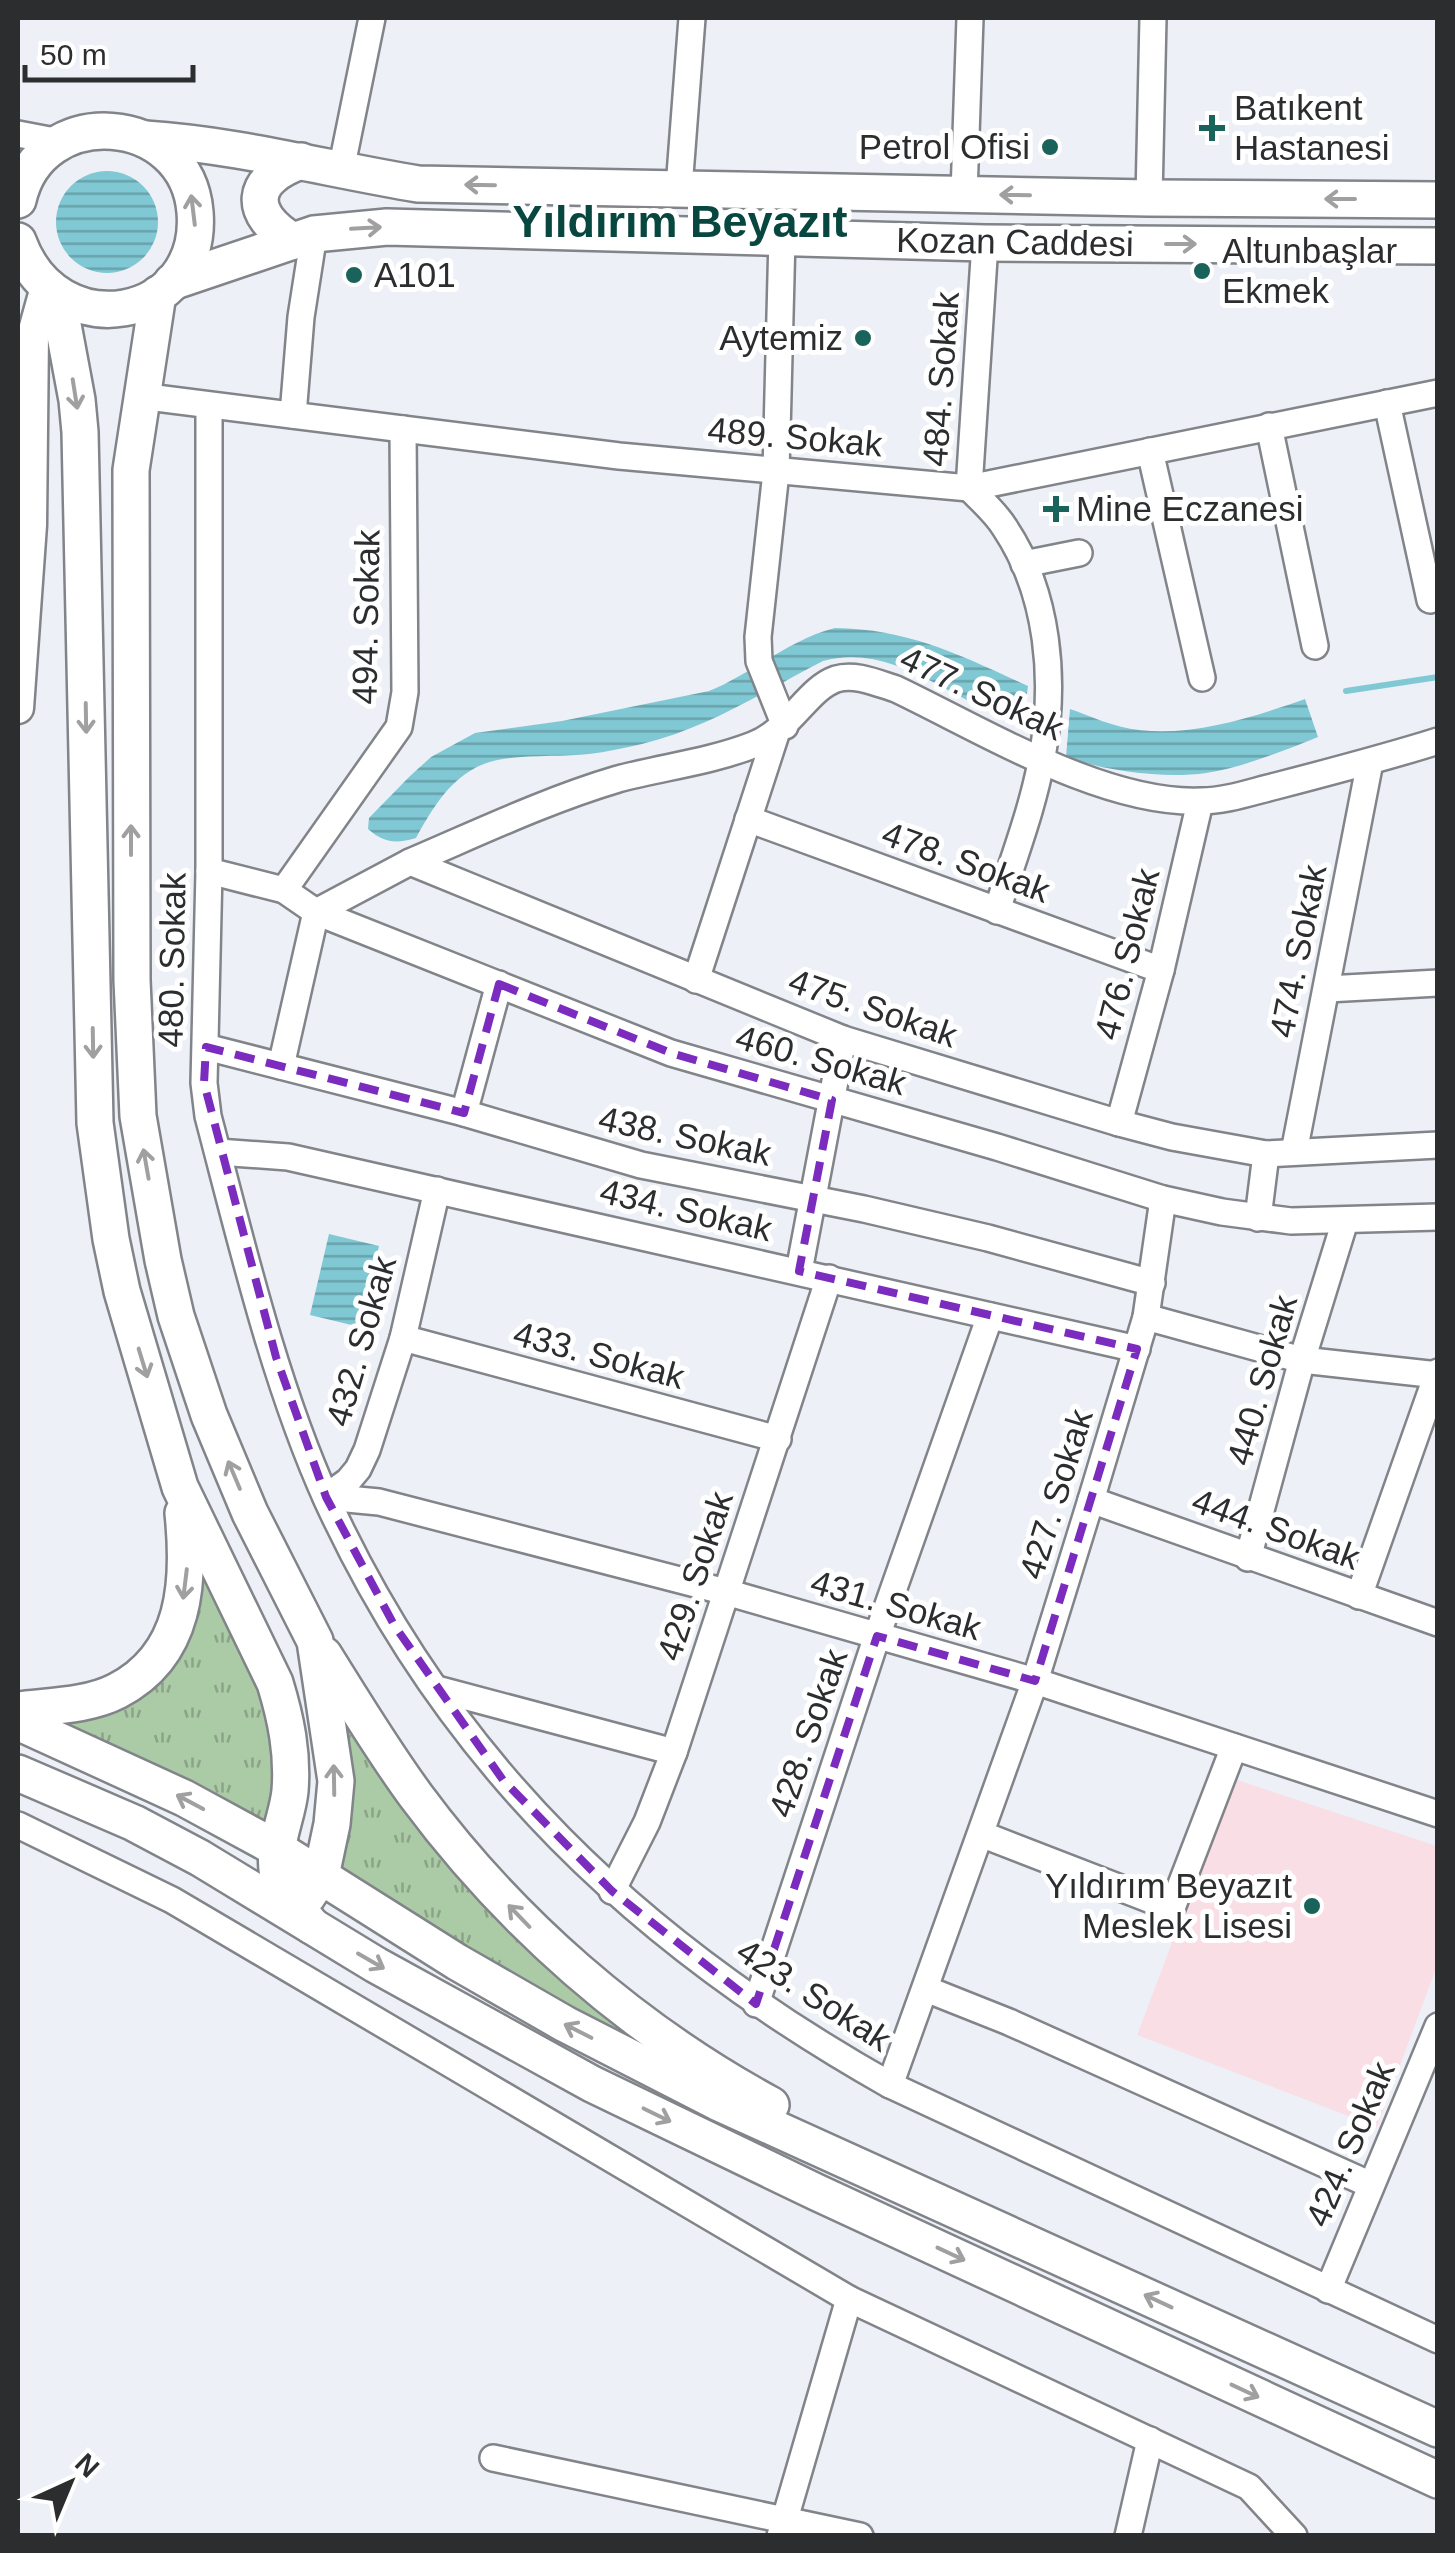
<svg xmlns="http://www.w3.org/2000/svg" width="1455" height="2553" font-family="Helvetica,sans-serif">
  <style>
    .education { fill: #f9dfe5 }
    .grass { fill: url(#grass-tufts) }
    .water { fill: url(#water-rules) }
    .lines { fill: none; stroke-linecap: round; stroke-linejoin: round }
    .stream { stroke: #80c8d4; stroke-width: 6 }
    .minor-casing { stroke: #818489; stroke-width: 30 }
    .major-casing { stroke: #818489; stroke-width: 35 }
    .highway-casing { stroke: #818489; stroke-width: 40 }
    .minor { stroke: #fff; stroke-width: 25 }
    .major { stroke: #fff; stroke-width: 30 }
    .highway { stroke: #fff; stroke-width: 35 }
    .oneway { stroke: #a0a0a1 }
    .marked { fill: none; stroke: #7b2cbf; stroke-width: 8; stroke-dasharray: 20 12; stroke-linejoin: round }
    .poi-dot { fill: #19635b; stroke: #fff; stroke-width: 4 }
    .labels { text-anchor: middle; stroke-width: 10; stroke-linejoin: round; paint-order: stroke }
    .poi-label { font-size: 35px; fill: #2c2d2f; stroke: #fff; text-anchor: start }
    .street-label { font-size: 35px; fill: #2c2d2f; stroke: #fff }
    .district-label { font-size: 45px; font-weight: bold; fill: #084740; stroke: #fff }
  </style>
  <defs>
    <pattern id="grass-tufts" width="24" height="20" patternUnits="userSpaceOnUse" patternTransform="scale(2.5)"><rect width="24" height="20" fill="#abcaa6"/><path d="M3 7l-1-3M5 7V3M7 7l1-3M15 17l-1-3M17 17v-4M19 17l1-3" fill="none" stroke="#8ba488"/></pattern>
    <pattern id="water-rules" width="6" height="5" patternUnits="userSpaceOnUse" patternTransform="scale(2.5)"><rect width="6" height="5" fill="#80c8d4"/><path d="M0 2.5h6" fill="none" stroke="#69a3ac"/></pattern>
  </defs>
  <rect width="100%" height="100%" fill="#edf0f6"/>
  <polygon class="education" points="1234,1779 1437,1846 1437,1966 1377,2127 1137,2035"/>
  <g class="grass">
    <path d="M203,1576c29,55 70,115 72,179 1,24 -3,47 -7,70l-215,-104 33,-6 112,-111z"/>
    <polygon points="346,1722 645,2045 518,1981 338,1870 352,1777"/>
  </g>
  <g class="water">
    <circle cx="107" cy="222" r="51"/>
    <path d="M835,628c75,1 127,28 193,58l-5,37c-68,-17 -126,-82 -200,-62 -60,31 -115,67 -181,83 -18,4 -36,8 -53,10 -33,4 -86,-2 -114,14 -28,15 -44,43 -59,70 -20,6 -32,5 -48,-9l1,-11 40,-41 22,-20 44,-24 87,-12 147,-30c44,-18 81,-52 126,-63z"/>
    <path d="M1305,699l13,38c-35,14 -74,30 -112,36 -41,6 -101,-2 -140,-16l4,-48c17,6 35,14 52,18 58,14 129,-9 183,-28z"/>
    <polygon points="329,1234 379,1246 360,1327 310,1315"/>
  </g>
  <g class="lines">
    <polyline class="stream" points="1346,691 1438,677"/>
    <defs>
      <g id="minor">
        <polyline points="18,134 60,142"/>
        <polyline points="341,170 372,18"/>
        <polyline points="679,188 692,18"/>
        <polyline points="964,194 970,18"/>
        <polyline points="1149,198 1153,18"/>
        <polyline points="782,237 776,472 758,637 759,661 785,726"/>
        <path d="M985,243l-16,245c13,13 27,25 36,40 44,66 51,153 37,229 -9,52 -30,104 -45,154"/>
        <polyline points="140,396 619,456 969,488 1438,393"/>
        <polyline points="1387,403 1430,600"/>
        <path d="M209,406v465l-5,212 4,33c33,125 66,267 119,384 121,264 313,444 563,585l548,255"/>
        <polyline points="293,415 301,317 314,234"/>
        <polyline points="1269,426 1315,646"/>
        <polyline points="1150,451 1202,678"/>
        <polyline points="1024,564 1079,553"/>
        <polyline points="748,819 1161,970"/>
        <path d="M410,862c68,-29 137,-62 208,-83 45,-12 91,-17 135,-34 38,-15 54,-56 83,-66 19,-6 41,4 60,10 86,41 208,116 305,112 25,0 50,-9 75,-15 54,-14 108,-28 162,-45"/>
        <polyline points="209,871 284,890 316,912 671,1053 997,1147 1163,1199 1222,1212 1291,1221 1438,1217"/>
        <polyline points="284,890 399,727 405,692 403,429"/>
        <polyline points="696,980 776,734"/>
        <polyline points="1327,989 1438,983"/>
        <polyline points="206,1047 464,1113 641,1165 864,1209 988,1238 1152,1283"/>
        <polyline points="281,1066 316,912 410,862 843,1039 1119,1123 1172,1137 1266,1154 1438,1145"/>
        <polyline points="464,1113 499,984"/>
        <polyline points="1119,1123 1161,970 1200,802"/>
        <polyline points="218,1152 288,1157 1137,1349"/>
        <polyline points="1294,1152 1370,762"/>
        <polyline points="1258,1218 1266,1154"/>
        <polyline points="799,1271 843,1039"/>
        <polyline points="1146,1317 1302,1360 1438,1375"/>
        <polyline points="403,1338 778,1439"/>
        <polyline points="326,1497 379,1502 726,1592 1035,1681 1438,1814"/>
        <polyline points="326,1497 348,1481 358,1469 367,1450 403,1338 437,1190"/>
        <polyline points="1091,1500 1438,1623"/>
        <polyline points="1248,1558 1302,1360 1345,1221"/>
        <polyline points="1359,1596 1438,1372"/>
        <polyline points="437,1689 674,1752"/>
        <polyline points="18,1825 172,1900 849,2299 1249,2487 1294,2536"/>
        <polyline points="981,1834 1172,1908 1234,1747"/>
        <polyline points="612,1891 647,1822 674,1752 829,1278"/>
        <polyline points="926,1989 1009,2022 1371,2185"/>
        <polyline points="756,2004 877,1636 990,1316"/>
        <polyline points="890,2085 1035,1681 1091,1500 1146,1317 1163,1199"/>
        <polyline points="1328,2290 1438,2026"/>
        <polyline points="493,2458 860,2536"/>
        <polyline points="780,2536 849,2299"/>
        <polyline points="1128,2536 1150,2440"/>
      </g>
      <polyline id="major" points="18,708 31,525 33,334 46,287"/>
      <g id="highway">
        <path d="M145,139c93,6 182,30 273,45l731,14 289,2"/>
        <path d="M18,200c22,-99 169,-88 177,12 9,109 -138,137 -177,29"/>
        <path d="M293,241c-46,-27 -44,-62 8,-80"/>
        <polyline points="172,282 314,234 387,227 985,243 1438,246"/>
        <polyline points="158,294 131,470 132,980 138,1116 163,1260 176,1316 209,1415 250,1513 315,1641 336,1781 332,1824 321,1876 307,1897 294,1902 258,1892"/>
        <path d="M58,298l19,102 3,32 15,691 16,116 11,52 58,196 95,196c11,36 18,70 15,108 -3,30 -21,60 -10,91 5,15 22,31 32,44"/>
        <path d="M324,1655c30,48 59,96 92,141 94,127 217,234 355,309"/>
        <path d="M18,1710c31,-4 70,-4 99,-19 70,-36 73,-110 66,-178"/>
        <polyline points="18,1722 184,1798 276,1848 457,1962 565,2024 717,2102 1438,2429"/>
        <polyline points="18,1773 134,1823 200,1858 376,1965 592,2084 816,2192 1438,2480"/>
      </g>
    </defs>
    <use href="#minor" class="minor-casing"/>
    <use href="#major" class="major-casing"/>
    <use href="#highway" class="highway-casing"/>
    <use href="#minor" class="minor"/>
    <use href="#major" class="major"/>
    <use href="#highway" class="highway"/>
  </g>
  <defs><path id="oneway-shaft" d="M-6 0H5M1.5-3L5.5 0L1.5 3" fill="none" stroke-width="1.6" stroke-linecap="round" stroke-linejoin="round" transform="scale(2.5)"/></defs>
  <g class="oneway">
    <use href="#oneway-shaft" transform="translate(480 185) rotate(-179)"/>
    <use href="#oneway-shaft" transform="translate(1015 195) rotate(-179)"/>
    <use href="#oneway-shaft" transform="translate(1340 199) rotate(-180)"/>
    <use href="#oneway-shaft" transform="translate(193 210) rotate(-97)"/>
    <use href="#oneway-shaft" transform="translate(366 228) rotate(-3)"/>
    <use href="#oneway-shaft" transform="translate(1181 244)"/>
    <use href="#oneway-shaft" transform="translate(75 394) rotate(81)"/>
    <use href="#oneway-shaft" transform="translate(86 718) rotate(89)"/>
    <use href="#oneway-shaft" transform="translate(131 840) rotate(-90)"/>
    <use href="#oneway-shaft" transform="translate(93 1043) rotate(89)"/>
    <use href="#oneway-shaft" transform="translate(146 1164) rotate(-100)"/>
    <use href="#oneway-shaft" transform="translate(143 1363) rotate(73)"/>
    <use href="#oneway-shaft" transform="translate(234 1475) rotate(-113)"/>
    <use href="#oneway-shaft" transform="translate(185 1584) rotate(97)"/>
    <use href="#oneway-shaft" transform="translate(334 1780) rotate(-91)"/>
    <use href="#oneway-shaft" transform="translate(190 1802) rotate(-152)"/>
    <use href="#oneway-shaft" transform="translate(519 1916) rotate(-134)"/>
    <use href="#oneway-shaft" transform="translate(371 1961) rotate(30)"/>
    <use href="#oneway-shaft" transform="translate(578 2031) rotate(-153)"/>
    <use href="#oneway-shaft" transform="translate(657 2115) rotate(26)"/>
    <use href="#oneway-shaft" transform="translate(951 2254) rotate(25)"/>
    <use href="#oneway-shaft" transform="translate(1158 2301) rotate(-155)"/>
    <use href="#oneway-shaft" transform="translate(1245 2391) rotate(25)"/>
  </g>
  <path class="marked" d="M499,984l172,69 161,47 -33,171 338,78 -102,332 -158,-45 -121,368 -144,-113 -109,-111 -109,-155 -68,-128 -50,-140 -72,-274 2,-36 258,66z"/>
  <g class="poi-dot">
    <path d="M1207 113h10v10h10v10h-10v10h-10v-10h-10v-10h10z"/>
    <circle cx="1050" cy="147" r="10"/>
    <circle cx="1202" cy="271" r="10"/>
    <circle cx="354" cy="275" r="10"/>
    <circle cx="863" cy="338" r="10"/>
    <path d="M1051 494h10v10h10v10h-10v10h-10v-10h-10v-10h10z"/>
    <circle cx="1312" cy="1906" r="10"/>
  </g>
  <g class="labels">
    <g class="poi-label">
      <text x="1234" y="120">Batıkent<tspan x="1234" dy="40">Hastanesi</tspan></text>
      <text x="1030" y="159" text-anchor="end">Petrol Ofisi</text>
      <text x="1222" y="263">Altunbaşlar<tspan x="1222" dy="40">Ekmek</tspan></text>
      <text x="374" y="287">A101</text>
      <text x="843" y="350" text-anchor="end">Aytemiz</text>
      <text x="1076" y="521">Mine Eczanesi</text>
      <text x="1292" y="1898" text-anchor="end">Yıldırım Beyazıt<tspan x="1292" dy="40">Meslek Lisesi</tspan></text>
    </g>
    <g class="street-label">
      <text transform="translate(1015 242) rotate(1)" y="12">Kozan Caddesi</text>
      <text transform="translate(941 379) rotate(-86)" y="12">484. Sokak</text>
      <text transform="translate(795 437) rotate(5)" y="12">489. Sokak</text>
      <text transform="translate(366 617) rotate(-89)" y="12">494. Sokak</text>
      <text transform="translate(982 693) rotate(25)" y="12">477. Sokak</text>
      <text transform="translate(966 862) rotate(20)" y="12">478. Sokak</text>
      <text transform="translate(1298 951) rotate(-79)" y="12">474. Sokak</text>
      <text transform="translate(1127 954) rotate(-76)" y="12">476. Sokak</text>
      <text transform="translate(172 960) rotate(-89)" y="12">480. Sokak</text>
      <text transform="translate(873 1008) rotate(19)" y="12">475. Sokak</text>
      <text transform="translate(821 1060) rotate(16)" y="12">460. Sokak</text>
      <text transform="translate(685 1136) rotate(12)" y="12">438. Sokak</text>
      <text transform="translate(686 1210) rotate(13)" y="12">434. Sokak</text>
      <text transform="translate(361 1341) rotate(-74)" y="12">432. Sokak</text>
      <text transform="translate(599 1355) rotate(15)" y="12">433. Sokak</text>
      <text transform="translate(1262 1380) rotate(-74)" y="12">440. Sokak</text>
      <text transform="translate(1056 1494) rotate(-73)" y="12">427. Sokak</text>
      <text transform="translate(1276 1529) rotate(20)" y="12">444. Sokak</text>
      <text transform="translate(695 1576) rotate(-72)" y="12">429. Sokak</text>
      <text transform="translate(896 1605) rotate(16)" y="12">431. Sokak</text>
      <text transform="translate(808 1733) rotate(-71)" y="12">428. Sokak</text>
      <text transform="translate(814 1995) rotate(33)" y="12">423. Sokak</text>
      <text transform="translate(1350 2144) rotate(-67)" y="12">424. Sokak</text>
    </g>
    <g class="district-label">
      <text x="680" y="237">Yıldırım Beyazıt</text>
    </g>
  </g>
  <rect width="1455" height="2553" fill="none" stroke="#2c2d2f" stroke-width="40"/>
  <g transform="translate(70 2483) rotate(44)" stroke="#ffffff" stroke-width="8" paint-order="stroke">
  <path d="M0-8L18 38L0 25L-18 38Z" fill="#2c2d2f"/>
  <text y="-15" font-size="28" font-weight="bold" text-anchor="middle" fill="#2c2d2f">N</text>
  </g>
  <path d="M25 65v15h168v-15" fill="none" stroke="#2c2d2f" stroke-width="5"/>
  <text x="40" y="65" font-size="30" fill="#2c2d2f" stroke="#ffffff" stroke-width="8" paint-order="stroke">50 m</text>
</svg>
